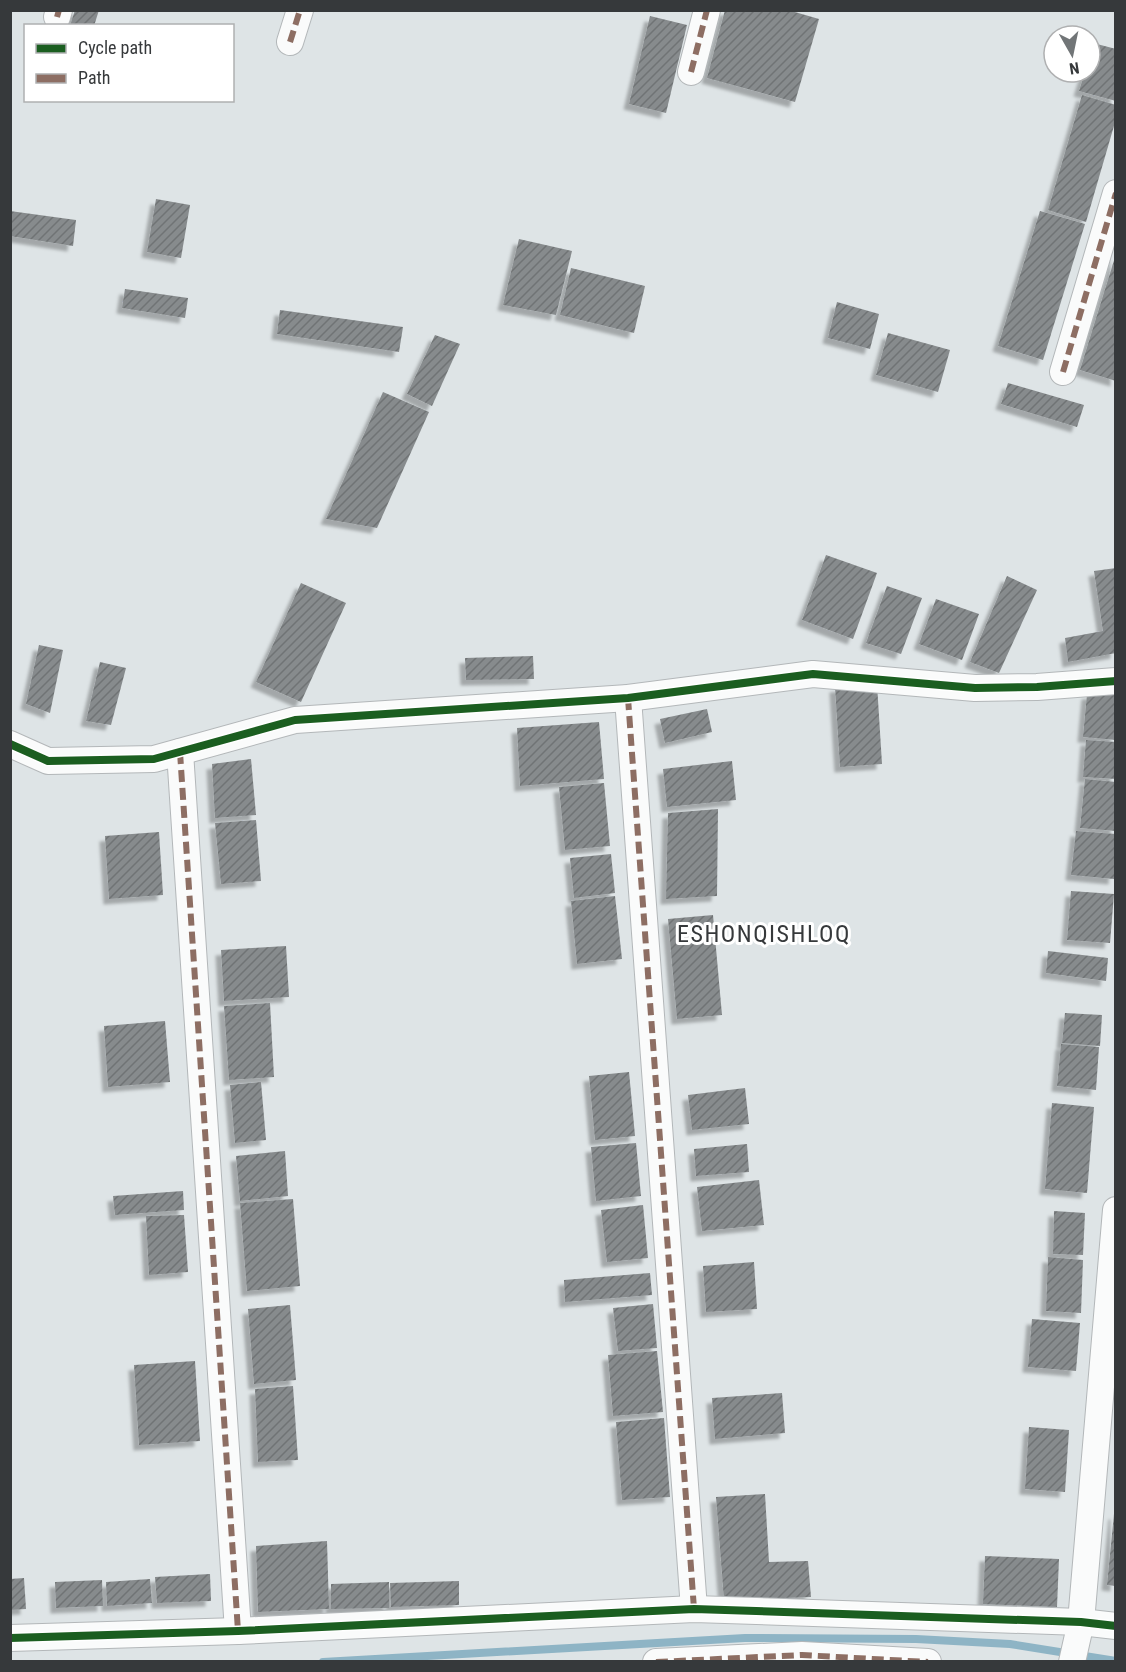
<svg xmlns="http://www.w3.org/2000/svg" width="1126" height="1672" font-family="'Roboto Condensed',sans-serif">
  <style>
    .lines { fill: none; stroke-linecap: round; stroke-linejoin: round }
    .stream { stroke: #8eb4c5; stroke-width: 8 }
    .building { fill: url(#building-hatch); filter: url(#shadow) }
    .street-casing { stroke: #b3b7b9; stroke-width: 28 }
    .street { stroke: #fafbfb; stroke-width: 26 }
    .quiet { stroke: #8d6e63; stroke-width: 6; stroke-dasharray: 12 6; stroke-linecap: butt }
    .cycleway-casing { stroke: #fff; stroke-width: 11 }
    .cycleway { stroke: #1b5e20; stroke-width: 8 }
    .labels { text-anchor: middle; stroke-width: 6; stroke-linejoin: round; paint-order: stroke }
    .quarter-label { font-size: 24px; letter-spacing: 1.5px; fill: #36393b; stroke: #fff }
  </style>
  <defs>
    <pattern id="building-hatch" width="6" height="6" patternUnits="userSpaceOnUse" patternTransform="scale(1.5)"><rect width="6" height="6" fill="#878b8d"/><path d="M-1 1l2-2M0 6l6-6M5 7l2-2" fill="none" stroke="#6f7374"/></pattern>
    <filter id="shadow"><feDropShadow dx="-5.5" dy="5.5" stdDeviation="1.5" flood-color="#0004"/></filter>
  </defs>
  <rect width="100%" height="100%" fill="#dee4e6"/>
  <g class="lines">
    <polyline class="stream" points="323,1662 745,1638 916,1639 1010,1644 1116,1661"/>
  </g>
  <g class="building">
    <polygon points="75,10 99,10 94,26 70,26"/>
    <polygon points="725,10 788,10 819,19 795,102 707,78"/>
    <polygon points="650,16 687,25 666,113 629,104"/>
    <polygon points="1093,43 1116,49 1116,101 1079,91 1085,72 1090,72 1090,53"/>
    <polygon points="1082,95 1116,105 1116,119 1086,222 1048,210"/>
    <polygon points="156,199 190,205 181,258 147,252"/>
    <polygon points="10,211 76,220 73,246 10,236"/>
    <polygon points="1040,211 1085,224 1043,360 998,346"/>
    <polygon points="519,239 572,251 556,315 503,305"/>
    <polygon points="1116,254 1116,381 1080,370"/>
    <polygon points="571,268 645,286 634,333 560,315"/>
    <polygon points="125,289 188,298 185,318 122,308"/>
    <polygon points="837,302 879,314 870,349 828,338"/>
    <polygon points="280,310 403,327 399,352 277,334"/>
    <polygon points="888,333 950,350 938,392 876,375"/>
    <polygon points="435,335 460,344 432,406 407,394"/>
    <polygon points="1008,383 1084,405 1077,427 1001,404"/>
    <polygon points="383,392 429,412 377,528 326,519"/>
    <polygon points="826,555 877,573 853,639 802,620"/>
    <polygon points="1116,568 1116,653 1068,662 1065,638 1103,631 1094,571"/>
    <polygon points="1007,576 1037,590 999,673 970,662"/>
    <polygon points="301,583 346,603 301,702 256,682"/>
    <polygon points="887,586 922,598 901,654 866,643"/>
    <polygon points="936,599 979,614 962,660 919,644"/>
    <polygon points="39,645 63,650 50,713 26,704"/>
    <polygon points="533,656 534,679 466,680 465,658"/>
    <polygon points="100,662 126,668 111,725 86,721"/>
    <polygon points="877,684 882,764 840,767 835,687"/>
    <polygon points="1116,692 1116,740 1083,737 1087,694"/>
    <polygon points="707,709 712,732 665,743 660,719"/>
    <polygon points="599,722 604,779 520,786 517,728"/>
    <polygon points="1086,740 1116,742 1116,779 1083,777"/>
    <polygon points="251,759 256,815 215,818 212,764"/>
    <polygon points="732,761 736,800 667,807 663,769"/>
    <polygon points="1085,779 1116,782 1116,831 1080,828"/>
    <polygon points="604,783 610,846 565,850 559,787"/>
    <polygon points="718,809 717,896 666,899 668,813"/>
    <polygon points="256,820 261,881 221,884 215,823"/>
    <polygon points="1076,831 1116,834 1114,879 1071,875"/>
    <polygon points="159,832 163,895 109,899 105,836"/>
    <polygon points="611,854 615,893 574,898 570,858"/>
    <polygon points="1071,891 1114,894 1110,943 1067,940"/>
    <polygon points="615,896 622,959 577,964 571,901"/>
    <polygon points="713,915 722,1015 677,1019 668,919"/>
    <polygon points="286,946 289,997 224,1001 221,950"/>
    <polygon points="1048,951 1108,958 1106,981 1046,973"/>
    <polygon points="270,1003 274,1077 229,1080 224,1006"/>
    <polygon points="1065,1013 1102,1015 1100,1046 1062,1043"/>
    <polygon points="165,1021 170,1082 108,1087 104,1026"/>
    <polygon points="1061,1044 1099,1047 1096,1090 1057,1086"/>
    <polygon points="629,1072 635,1136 595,1140 589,1076"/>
    <polygon points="261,1082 266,1140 235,1143 230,1085"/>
    <polygon points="745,1088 749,1124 692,1130 688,1095"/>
    <polygon points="1052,1103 1094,1107 1087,1193 1045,1189"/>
    <polygon points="636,1143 641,1196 596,1201 591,1147"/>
    <polygon points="747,1144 749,1172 696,1176 694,1149"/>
    <polygon points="285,1151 288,1196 240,1201 236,1156"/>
    <polygon points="759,1180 764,1225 702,1231 697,1187"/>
    <polygon points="183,1191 184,1210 115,1215 113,1196"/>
    <polygon points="293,1199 300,1286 247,1291 240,1203"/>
    <polygon points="643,1205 648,1258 607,1262 601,1210"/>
    <polygon points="1054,1211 1085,1213 1083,1255 1053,1254"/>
    <polygon points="184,1215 188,1272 149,1275 146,1216"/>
    <polygon points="1048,1257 1083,1260 1081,1313 1046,1311"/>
    <polygon points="754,1262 757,1309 706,1312 703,1266"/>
    <polygon points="650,1273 652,1295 565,1302 564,1280"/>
    <polygon points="653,1304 657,1348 618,1351 613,1308"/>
    <polygon points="290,1305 296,1380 254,1384 248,1309"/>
    <polygon points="1032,1319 1080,1323 1076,1371 1028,1367"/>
    <polygon points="657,1351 663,1412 613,1416 608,1355"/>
    <polygon points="195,1361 200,1441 139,1445 134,1365"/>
    <polygon points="293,1386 298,1460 258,1462 255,1389"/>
    <polygon points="782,1393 785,1433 715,1439 712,1398"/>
    <polygon points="664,1418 670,1497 622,1500 616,1422"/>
    <polygon points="1029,1427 1069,1430 1065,1492 1025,1489"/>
    <polygon points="765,1494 769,1562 808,1561 811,1597 724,1600 716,1497"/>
    <polygon points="1114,1514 1116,1514 1116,1586 1107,1585"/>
    <polygon points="327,1541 329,1609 258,1612 256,1546"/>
    <polygon points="985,1556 1059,1559 1057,1607 983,1604"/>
    <polygon points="210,1574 211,1601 157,1603 155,1577"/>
    <polygon points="24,1578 26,1609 10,1610 10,1579"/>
    <polygon points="150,1579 152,1603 107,1606 106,1582"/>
    <polygon points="102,1580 103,1606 56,1608 55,1582"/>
    <polygon points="459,1581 459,1605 391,1607 390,1583"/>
    <polygon points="389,1582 389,1608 331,1609 331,1584"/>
  </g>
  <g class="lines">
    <defs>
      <g id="street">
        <polyline points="57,17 59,10"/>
        <polyline points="290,42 300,10"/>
        <polyline points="691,72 707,10"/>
        <polyline points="1063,372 1116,193"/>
        <polyline points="628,698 694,1609"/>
        <polyline points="10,744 48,761 154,759 295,720 628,698 813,674 975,688 1037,687 1116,681"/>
        <polyline points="180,752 238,1631"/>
        <polyline points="10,1638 238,1631 694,1609 1081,1622 1116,1626"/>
        <polyline points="656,1662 802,1655 928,1662"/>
        <polyline points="1072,1662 1081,1622 1116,1210"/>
      </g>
    </defs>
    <use href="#street" class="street-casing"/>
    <use href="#street" class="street"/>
    <g class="quiet">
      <polyline points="57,17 59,10"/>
      <polyline points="290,42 300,10"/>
      <polyline points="691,72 707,10"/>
      <polyline points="1063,372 1116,193"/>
      <polyline points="628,698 694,1609"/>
      <polyline points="180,752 238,1631"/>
      <polyline points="656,1662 802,1655 928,1662"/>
    </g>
    <defs>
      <g id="cycleway">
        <polyline points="10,744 48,761 154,759 295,720 628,698 813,674 975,688 1037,687 1116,681"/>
        <polyline points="10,1638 238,1631 694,1609 1081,1622 1116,1626"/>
      </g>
    </defs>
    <use href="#cycleway" class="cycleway-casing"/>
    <use href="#cycleway" class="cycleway"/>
  </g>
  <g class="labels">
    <g class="quarter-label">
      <text x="764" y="942">ESHONQISHLOQ</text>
    </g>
  </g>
  <rect width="1126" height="1672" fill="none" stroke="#36393b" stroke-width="24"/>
  <rect x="24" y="24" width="210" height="78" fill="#ffffff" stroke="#afb0b1" stroke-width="1.5"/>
  <rect x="36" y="44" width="30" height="9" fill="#1b5e20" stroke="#afb0b1" stroke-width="1.5"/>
  <text x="78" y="54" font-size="18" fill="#36393b">Cycle path</text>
  <rect x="36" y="74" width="30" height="9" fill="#8d6e63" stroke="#afb0b1" stroke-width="1.5"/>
  <text x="78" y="84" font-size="18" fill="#36393b">Path</text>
  <g transform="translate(1072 54) rotate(171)"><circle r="28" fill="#ffffff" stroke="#afb0b1" stroke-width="1.5"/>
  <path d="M0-4.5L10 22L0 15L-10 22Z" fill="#717577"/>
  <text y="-9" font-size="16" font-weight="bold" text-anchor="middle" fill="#36393b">N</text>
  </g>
</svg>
